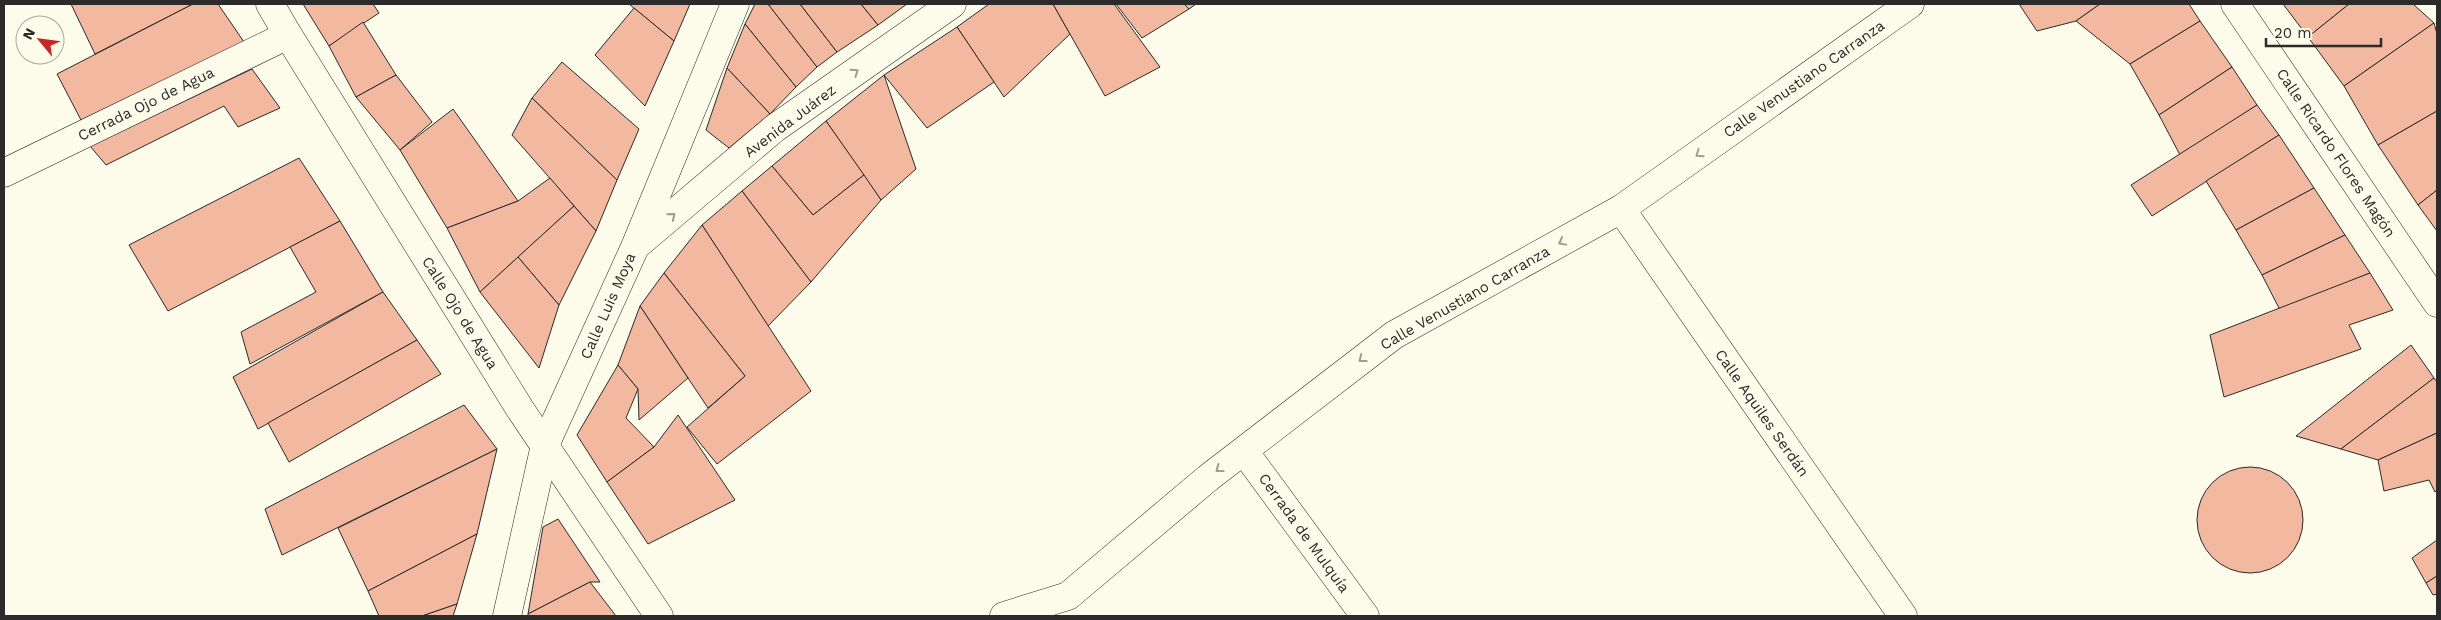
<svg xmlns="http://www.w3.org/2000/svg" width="2441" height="620" font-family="'Work Sans',sans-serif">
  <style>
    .building { fill: #f2b8a0; stroke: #2b2b2b }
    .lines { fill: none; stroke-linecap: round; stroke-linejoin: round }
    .street-casing { stroke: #2b2b2b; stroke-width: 29 }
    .secondary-casing { stroke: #2b2b2b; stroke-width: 29 }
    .street { stroke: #fdfbea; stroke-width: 28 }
    .secondary { stroke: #fdfbea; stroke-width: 28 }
    .oneway { stroke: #9e9d94 }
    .labels { text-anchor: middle; stroke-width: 4; stroke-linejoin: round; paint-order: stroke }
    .street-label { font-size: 15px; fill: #2b2b2b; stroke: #fdfbea }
  </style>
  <rect width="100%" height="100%" fill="#fdfbea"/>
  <g class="building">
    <polygon points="71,4 193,4 95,54"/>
    <polygon points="193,4 218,4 244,42 81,120 57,74"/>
    <polygon points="303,4 373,4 379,13 329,46"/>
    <polygon points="629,4 690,4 674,41"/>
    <polygon points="755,4 768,4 817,67 796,87 745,24"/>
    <polygon points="768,4 800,4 837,52 817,67"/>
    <polygon points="800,4 861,4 878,25 837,52"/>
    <polygon points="861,4 907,4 878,25"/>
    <polygon points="989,4 1053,4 1070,34 1004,97 957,27"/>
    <polygon points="1053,4 1114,4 1160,67 1105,96"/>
    <polygon points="1116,4 1184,4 1189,9 1142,38"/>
    <polygon points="1184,4 1196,4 1189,9"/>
    <polygon points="2019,4 2100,4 2076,21 2037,31"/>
    <polygon points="2100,4 2189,4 2200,21 2130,64 2076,21"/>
    <polygon points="2283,4 2349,4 2308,37"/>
    <polygon points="2349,4 2413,4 2434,23 2344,86 2308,37"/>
    <polygon points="634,8 674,41 645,106 595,55"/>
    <polygon points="2200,21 2232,67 2159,115 2130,64"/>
    <polygon points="363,22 396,75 356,97 329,46"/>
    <polygon points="2434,23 2437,34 2437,111 2378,145 2344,86"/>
    <polygon points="745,24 796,87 770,114 727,68"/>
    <polygon points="957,27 994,82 927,128 884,75"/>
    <polygon points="562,62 639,129 617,180 532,98"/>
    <polygon points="2232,67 2257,105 2180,155 2159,115"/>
    <polygon points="727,68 770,114 729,148 706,130"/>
    <polygon points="252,69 280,108 238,127 224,106 106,165 90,146"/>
    <polygon points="396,75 432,122 400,150 356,97"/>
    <polygon points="884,75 916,169 881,200 826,121"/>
    <polygon points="532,98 617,180 596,231 512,135"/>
    <polygon points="2257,105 2279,135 2152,216 2131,185"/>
    <polygon points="453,109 518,201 447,228 400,150"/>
    <polygon points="2437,111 2437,190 2418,205 2378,145"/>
    <polygon points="826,121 864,175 813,215 772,166"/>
    <polygon points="2279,135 2314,188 2236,230 2206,181"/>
    <polygon points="299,158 340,221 168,311 129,245"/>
    <polygon points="772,166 813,215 864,175 881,200 811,282 742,191"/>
    <polygon points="550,178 574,206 480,292 447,228 518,201"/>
    <polygon points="2314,188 2345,235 2262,275 2236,230"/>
    <polygon points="2437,190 2437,231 2418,205"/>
    <polygon points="742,191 811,282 768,326 702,225"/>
    <polygon points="574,206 596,231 559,305 518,257"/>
    <polygon points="340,221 383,292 250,364 241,332 316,292 290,247"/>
    <polygon points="702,225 811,391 717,464 687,427 745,376 664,273"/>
    <polygon points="2345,235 2370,273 2280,310 2262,275"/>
    <polygon points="518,257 559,305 539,368 480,292"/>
    <polygon points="664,273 745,376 708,408 640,306"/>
    <polygon points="2370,273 2393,310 2349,325 2361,349 2224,397 2210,335"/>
    <polygon points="383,292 417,340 258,429 233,377"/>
    <polygon points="640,306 688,378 639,420 638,389 618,365"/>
    <polygon points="417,340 441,374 289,462 268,423"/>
    <polygon points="2411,345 2434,378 2341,449 2296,436"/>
    <polygon points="618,365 638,389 626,418 654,447 607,482 577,435"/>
    <polygon points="2434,378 2437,382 2437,433 2378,460 2341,449"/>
    <polygon points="464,405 497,449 282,555 265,509"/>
    <polygon points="678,415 735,500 648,544 607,482 654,447"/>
    <polygon points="2437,433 2437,490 2435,492 2429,480 2384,491 2378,460"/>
    <polygon points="497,449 477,534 368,591 338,528"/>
    <circle cx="2250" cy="520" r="53"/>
    <polygon points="558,519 600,582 590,582 528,614 543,527"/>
    <polygon points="477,534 457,604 422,616 379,616 368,591"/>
    <polygon points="2437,540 2437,576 2426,583 2412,558"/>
    <polygon points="2437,576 2437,594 2433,595 2426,583"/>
    <polygon points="590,582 616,616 528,616 528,614"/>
    <polygon points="457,604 453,616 422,616"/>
  </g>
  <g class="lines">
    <defs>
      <g id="street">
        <polyline points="270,4 288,35 520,409 659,616"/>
        <polyline points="4,173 288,35"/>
        <polyline points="1621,209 1903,616"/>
        <polyline points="638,244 775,128 952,4"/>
        <polyline points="1244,451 1365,616"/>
        <polyline points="507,616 545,445 635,247 735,4"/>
        <polyline points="1004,616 1068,596 1208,478 1394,335 1621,209 1910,4"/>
      </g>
      <polyline id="secondary" points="2235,4 2437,303"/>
    </defs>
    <use href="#street" class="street-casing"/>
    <use href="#secondary" class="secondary-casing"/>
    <use href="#street" class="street"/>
    <use href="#secondary" class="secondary"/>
  </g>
  <defs><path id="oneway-chevron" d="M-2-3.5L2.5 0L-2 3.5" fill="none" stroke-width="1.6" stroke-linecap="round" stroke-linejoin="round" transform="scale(1.25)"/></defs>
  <g class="oneway">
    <use href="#oneway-chevron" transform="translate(855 72) rotate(-35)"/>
    <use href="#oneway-chevron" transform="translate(1699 154) rotate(145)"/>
    <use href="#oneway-chevron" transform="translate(672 216) rotate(-40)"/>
    <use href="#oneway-chevron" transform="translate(1562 242) rotate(151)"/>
    <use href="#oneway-chevron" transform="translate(1362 359) rotate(142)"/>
    <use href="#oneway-chevron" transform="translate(1219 469) rotate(143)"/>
  </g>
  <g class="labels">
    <g class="street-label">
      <text transform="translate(1804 79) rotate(-35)" y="5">Calle Venustiano Carranza</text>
      <text transform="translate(146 104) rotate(-26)" y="5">Cerrada Ojo de Agua</text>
      <text transform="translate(790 121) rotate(-37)" y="5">Avenida Juárez</text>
      <text transform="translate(2336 153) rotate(56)" y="5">Calle Ricardo Flores Magón</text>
      <text transform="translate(1465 298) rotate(-30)" y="5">Calle Venustiano Carranza</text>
      <text transform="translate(608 306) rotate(-66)" y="5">Calle Luis Moya</text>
      <text transform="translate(460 313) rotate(58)" y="5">Calle Ojo de Agua</text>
      <text transform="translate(1762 413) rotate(55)" y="5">Calle Aquiles Serdán</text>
      <text transform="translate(1304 533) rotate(54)" y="5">Cerrada de Mulquía</text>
    </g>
  </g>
  <rect width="2441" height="620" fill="none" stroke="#2b2b2b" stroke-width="10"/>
  <g transform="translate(40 40) rotate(299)"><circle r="24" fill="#fdfbea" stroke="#a9a89e"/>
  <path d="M0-4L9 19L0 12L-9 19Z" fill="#c62828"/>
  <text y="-8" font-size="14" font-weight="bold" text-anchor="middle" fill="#2b2b2b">N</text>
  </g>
  <path d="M2266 38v8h115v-8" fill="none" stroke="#2b2b2b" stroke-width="2.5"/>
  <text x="2274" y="38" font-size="15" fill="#2b2b2b" stroke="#fdfbea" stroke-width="4" paint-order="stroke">20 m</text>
</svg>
